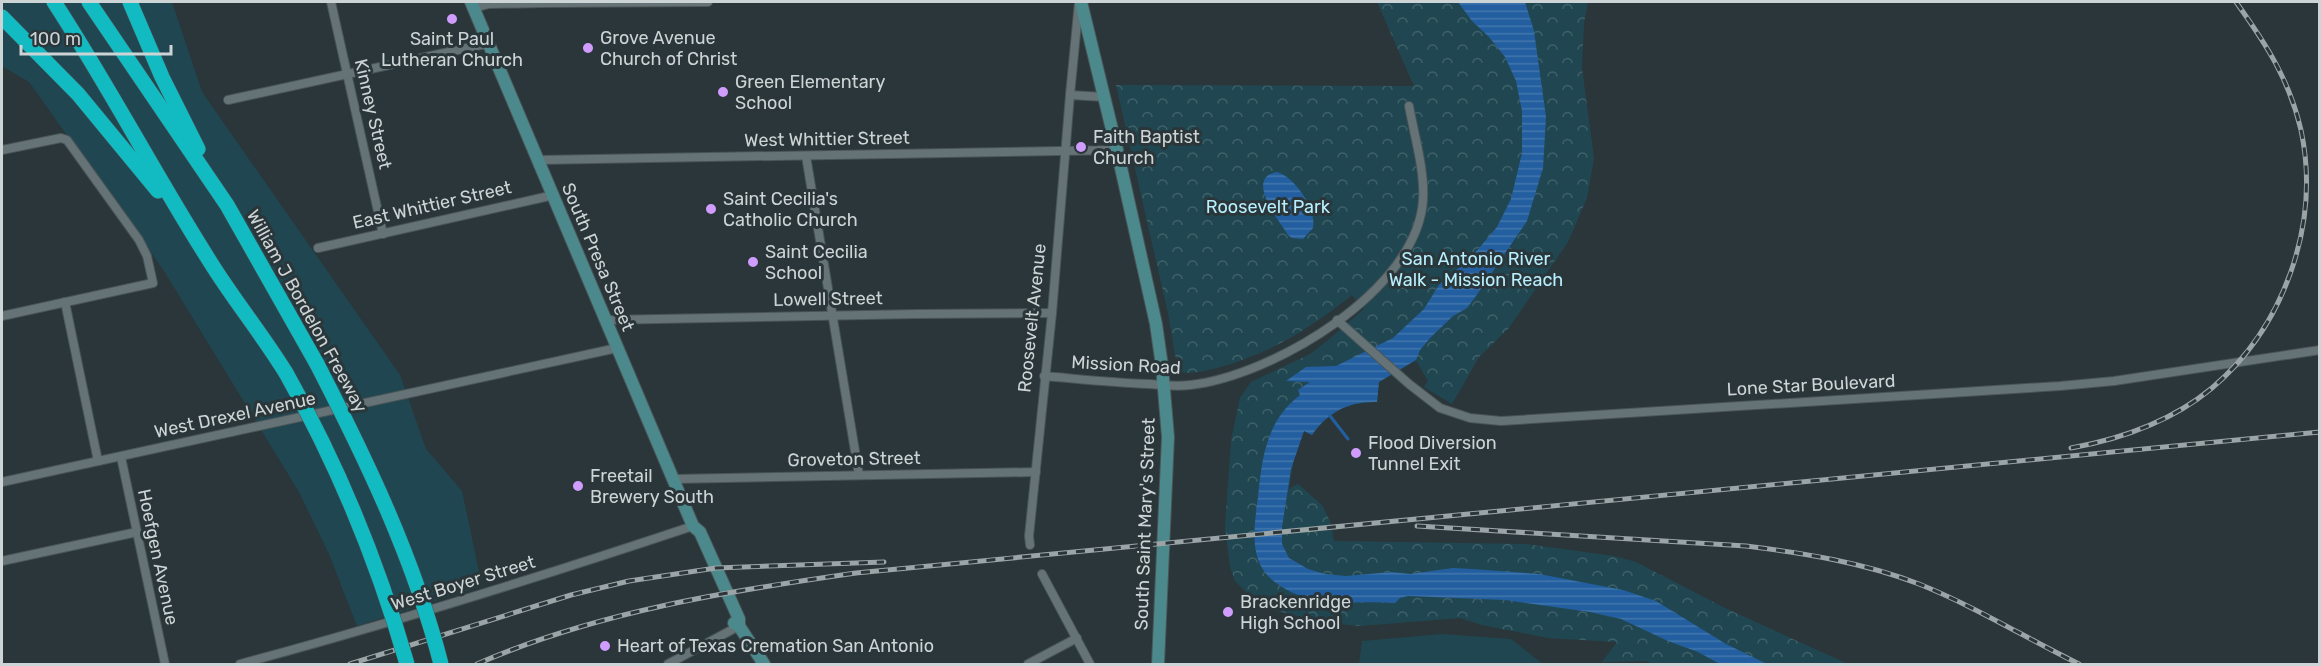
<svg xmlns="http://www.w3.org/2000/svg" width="2321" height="666" font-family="Rubik,sans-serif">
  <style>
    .grass { fill: #204751 }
    .forest { fill: url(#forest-crowns) }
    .water { fill: url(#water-rules) }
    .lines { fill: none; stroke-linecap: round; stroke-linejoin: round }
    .stream { stroke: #235fa0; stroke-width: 3 }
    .minor-casing { stroke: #4a5457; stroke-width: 10 }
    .secondary-casing { stroke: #4a5457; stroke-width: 14 }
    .motorway-casing { stroke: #4a5457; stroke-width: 16 }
    .minor { stroke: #667376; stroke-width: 8 }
    .secondary { stroke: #4c898c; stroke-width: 12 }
    .motorway { stroke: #11bbc1; stroke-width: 15 }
    .rail-casing { stroke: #9ba4a6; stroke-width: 5 }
    .rail { stroke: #2a3639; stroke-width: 3; stroke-dasharray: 9; stroke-linecap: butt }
    .motorway-bridge-casing { stroke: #4a5457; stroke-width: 16; stroke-linecap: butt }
    .motorway-bridge { stroke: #11bbc1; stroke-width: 15 }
    .poi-dot { fill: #d09dfe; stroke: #2a3639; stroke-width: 2 }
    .labels { text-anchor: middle; stroke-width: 6; stroke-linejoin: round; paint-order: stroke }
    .poi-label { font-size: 18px; fill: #cdd4d6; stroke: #2a3639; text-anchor: start }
    .street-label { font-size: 18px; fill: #cdd4d6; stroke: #2a3639 }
    .park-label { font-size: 18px; fill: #b7effe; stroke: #2a3639 }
  </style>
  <defs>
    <pattern id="forest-crowns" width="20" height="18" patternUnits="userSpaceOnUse" patternTransform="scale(1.5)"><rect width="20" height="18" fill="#204751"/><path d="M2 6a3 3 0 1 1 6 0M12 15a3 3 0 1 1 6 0" fill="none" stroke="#3f6169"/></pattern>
    <pattern id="water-rules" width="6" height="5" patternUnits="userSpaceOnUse" patternTransform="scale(1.5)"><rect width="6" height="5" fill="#235fa0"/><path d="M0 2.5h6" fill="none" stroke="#4275ac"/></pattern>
  </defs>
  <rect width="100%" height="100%" fill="#2a3639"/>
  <g class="grass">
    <polygon points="2,2 172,2 202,92 400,375 426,449 462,491 482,586 357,626 329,554 299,492 164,271 29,82 2,66"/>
    <polygon points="1442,634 1511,639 1543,664 1359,664 1362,641"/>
  </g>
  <path class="forest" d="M1377,2h211l-4,21 -2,45 12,90 -7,40 -19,44 -60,87 -29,28 -27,47 -28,-17 4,-6 -12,-21 -37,22 -2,20c-28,-1 -49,10 -65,33l-8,-4 -10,26 -5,32 9,-5 24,21 8,16 4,20 192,3 88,12 22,6 89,46 123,56h-195l-7,-3 -44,1 15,-20 -69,-4 -66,-13 -22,-7 -100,8 -41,-4 -49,-13 -14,-7 -21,-21 -5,-14 -5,-40 6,-87 9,-42 11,-16 59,-28 17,-13 37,-32 -12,-14c-41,33 -84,60 -135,73 -12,3 -25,6 -37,4l-3,-6 -9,-53 -52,-228 298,1z"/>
  <g class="water">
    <path d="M1458,2h67l9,29 12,86 -3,51 -16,53 -51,75 -9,12 -14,8 -22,21 -11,13 -4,10 -37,22 -2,20c-28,-1 -49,10 -65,33l-8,-4 -13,38 -9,58v17l7,14 19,11 17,5 21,2 46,-4 18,2 43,-6 19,1 67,5 84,16 33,11 70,43 41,20h-47l-22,-12 -30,-11 -47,-22 -31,-7 -85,-12 -97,-4 -8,2 -5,5c-41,-3 -79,7 -116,-18 -32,-20 -25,-56 -21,-88 4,-39 8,-76 42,-102l-2,-5 12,-8 -24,-1 20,-14 30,-1 57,-28 31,-29 15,-24 35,-31 23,-27 14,-28 11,-46v-42l-6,-30 -11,-24 -16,-20 -17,-16z"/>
    <path d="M1277,172c18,5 40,38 36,56l-10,11 -11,-1 -4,-3c-9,-15 -44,-57 -11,-63z"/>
  </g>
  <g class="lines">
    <polyline class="stream" points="1327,412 1348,439"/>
    <defs>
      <g id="minor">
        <polyline points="331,2 383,234"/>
        <polyline points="474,8 489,4 543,3 708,2"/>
        <polyline points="1070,95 1079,2"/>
        <polyline points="228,100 490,43"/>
        <polyline points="2,150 61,138 67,140 139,240 147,256 153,283 2,316"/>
        <polyline points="806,156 859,475"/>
        <polyline points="538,160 1117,150"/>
        <polyline points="318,248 554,195"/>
        <polyline points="65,302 98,461"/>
        <polyline points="605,320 917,314 1052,313"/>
        <polyline points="1337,320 1409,384 1440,408 1470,418 1501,421 2060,386 2114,381 2320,350"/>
        <path d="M1044,376c35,3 70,7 105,8 14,1 27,3 41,1 82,-9 227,-94 233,-185 2,-29 -9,-66 -14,-94"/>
        <polyline points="121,457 165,664"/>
        <polyline points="673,479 1036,472"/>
        <polyline points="2,482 617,348"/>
        <polyline points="1030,545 1029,536 1052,313 1070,95 1104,97"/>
        <polyline points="2,561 137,532"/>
        <polyline points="1042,574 1090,664"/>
        <path d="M240,664c153,-41 303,-88 453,-138"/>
        <polyline points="668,664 739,626"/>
        <polyline points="1028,664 1077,638"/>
      </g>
      <g id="secondary">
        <polyline points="471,2 673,479 693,526 700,532 739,619 739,626"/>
        <polyline points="1081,2 1117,150 1156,324 1162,366 1168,437 1158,664"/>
        <polyline points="734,623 739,626 764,664"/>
      </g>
      <g id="motorway">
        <path d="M54,2c55,84 101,173 155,258 24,39 53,74 77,113"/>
        <polyline points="89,2 227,205 317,364"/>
        <polyline points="130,2 162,77 198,149"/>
        <polyline points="2,17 78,94 158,191"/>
      </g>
    </defs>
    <use href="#minor" class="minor-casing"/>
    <use href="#secondary" class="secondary-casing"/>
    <use href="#motorway" class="motorway-casing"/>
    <use href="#minor" class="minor"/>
    <use href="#secondary" class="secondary"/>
    <use href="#motorway" class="motorway"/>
    <defs>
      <g id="rail">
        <path d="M2071,448c50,-9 101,-27 141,-60 72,-61 109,-164 89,-258 -12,-51 -35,-86 -65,-128"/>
        <path d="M1417,526l329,20c58,7 119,17 173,38 55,22 107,54 160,80"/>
        <polyline points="350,664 571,595 629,581 716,568 884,562"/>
        <path d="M477,664c119,-52 251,-73 379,-91l1464,-141"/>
      </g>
    </defs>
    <use href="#rail" class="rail-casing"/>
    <use href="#rail" class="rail"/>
    <defs>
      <g id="motorway-bridge">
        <path d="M317,364c50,97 97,195 124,300"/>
        <path d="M286,373c52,92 92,190 121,291"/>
      </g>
    </defs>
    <use href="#motorway-bridge" class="motorway-bridge-casing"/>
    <use href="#motorway-bridge" class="motorway-bridge"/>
  </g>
  <g class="poi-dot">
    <circle cx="452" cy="19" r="6"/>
    <circle cx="588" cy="48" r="6"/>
    <circle cx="723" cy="92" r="6"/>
    <circle cx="1081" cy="147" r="6"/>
    <circle cx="711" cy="209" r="6"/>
    <circle cx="753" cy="262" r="6"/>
    <circle cx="1356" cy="453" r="6"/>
    <circle cx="578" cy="486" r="6"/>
    <circle cx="1228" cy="612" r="6"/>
    <circle cx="605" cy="646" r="6"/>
  </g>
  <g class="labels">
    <g class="poi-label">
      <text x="600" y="44">Grove Avenue<tspan x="600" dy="21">Church of Christ</tspan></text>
      <text x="452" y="45" text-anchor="middle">Saint Paul<tspan x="452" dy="21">Lutheran Church</tspan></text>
      <text x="735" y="88">Green Elementary<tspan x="735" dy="21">School</tspan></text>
      <text x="1093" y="143">Faith Baptist<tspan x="1093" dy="21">Church</tspan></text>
      <text x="723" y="205">Saint Cecilia's<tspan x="723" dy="21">Catholic Church</tspan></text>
      <text x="765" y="258">Saint Cecilia<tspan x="765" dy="21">School</tspan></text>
      <text x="1368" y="449">Flood Diversion<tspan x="1368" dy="21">Tunnel Exit</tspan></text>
      <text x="590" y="482">Freetail<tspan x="590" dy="21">Brewery South</tspan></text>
      <text x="1240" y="608">Brackenridge<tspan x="1240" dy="21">High School</tspan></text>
      <text x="617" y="652">Heart of Texas Cremation San Antonio</text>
    </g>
    <g class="street-label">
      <text transform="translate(373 114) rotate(77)" y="6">Kinney Street</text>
      <text transform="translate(827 139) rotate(-1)" y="6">West Whittier Street</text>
      <text transform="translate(432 205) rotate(-13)" y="6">East Whittier Street</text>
      <text transform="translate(598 257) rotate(67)" y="6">South Presa Street</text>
      <text transform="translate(828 299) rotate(-1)" y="6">Lowell Street</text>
      <text transform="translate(307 311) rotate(61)" y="6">William J Bordelon Freeway</text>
      <text transform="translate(1032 318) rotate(-84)" y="6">Roosevelt Avenue</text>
      <text transform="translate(1126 365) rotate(3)" y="6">Mission Road</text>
      <text transform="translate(1811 385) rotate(-3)" y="6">Lone Star Boulevard</text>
      <text transform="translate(235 415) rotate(-12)" y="6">West Drexel Avenue</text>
      <text transform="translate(854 459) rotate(-1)" y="6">Groveton Street</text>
      <text transform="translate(1145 524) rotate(-88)" y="6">South Saint Mary's Street</text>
      <text transform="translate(158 557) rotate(78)" y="6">Hoefgen Avenue</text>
      <text transform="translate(463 583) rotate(-17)" y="6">West Boyer Street</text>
    </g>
    <g class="park-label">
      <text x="1268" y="213">Roosevelt Park</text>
      <text x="1476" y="265">San Antonio River<tspan x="1476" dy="21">Walk - Mission Reach</tspan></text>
    </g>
  </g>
  <rect width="2321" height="666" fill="none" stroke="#cdd4d6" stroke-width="6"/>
  <path d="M21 45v9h150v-9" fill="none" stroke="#cdd4d6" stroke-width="3"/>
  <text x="30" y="45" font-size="18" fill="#cdd4d6" stroke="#2a3639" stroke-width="4.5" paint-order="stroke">100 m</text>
</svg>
